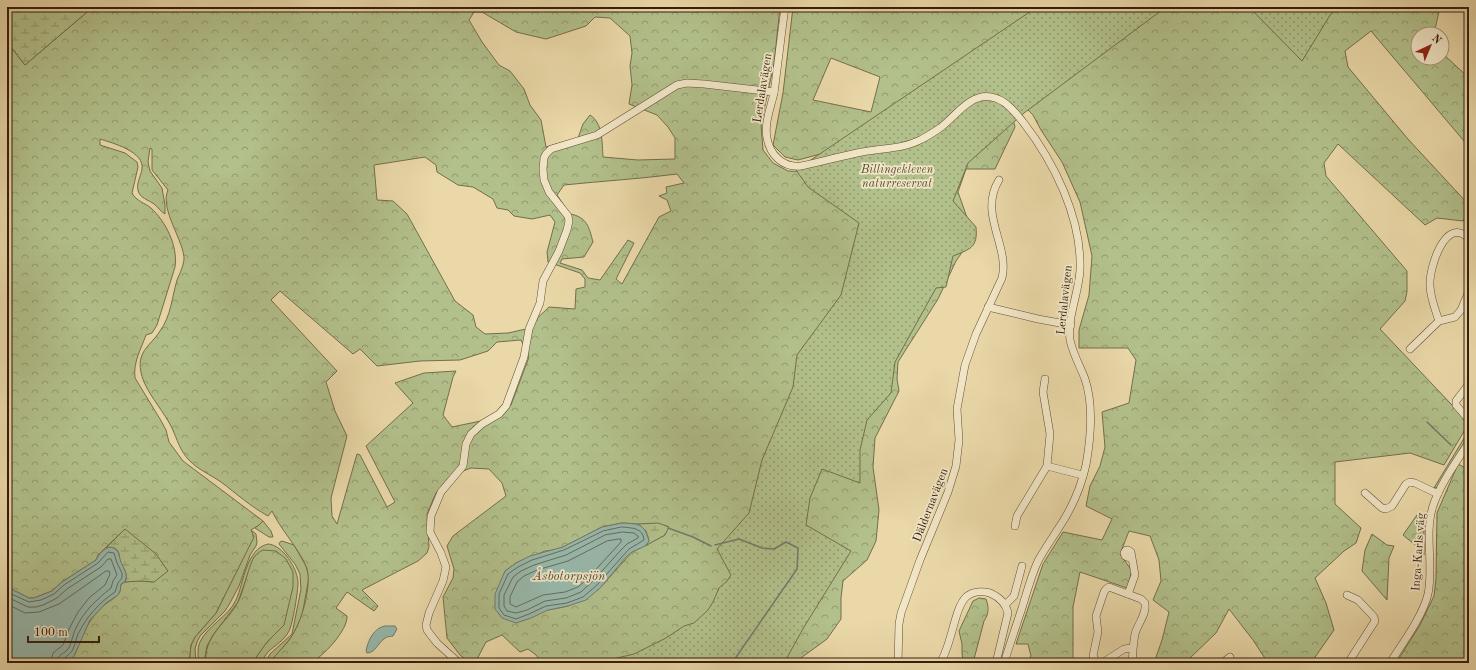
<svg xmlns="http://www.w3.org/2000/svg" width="1476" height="670" font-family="'Old Standard TT',serif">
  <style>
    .grass { fill: #b2c08b; stroke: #746e4c }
    .forest { fill: url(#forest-crowns); stroke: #746e4c; fill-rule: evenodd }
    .wetland { fill: url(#wetland-marsh); stroke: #746e4c }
    .park { fill: url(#park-dots); stroke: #746e4c }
    .water { fill: #98b9ac; stroke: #707b6d }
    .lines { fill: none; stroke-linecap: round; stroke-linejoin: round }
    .shore { stroke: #666b5d; stroke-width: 1 }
    .stream { stroke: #707b6d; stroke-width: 1.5 }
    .minor-casing { stroke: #624c34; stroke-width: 8 }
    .minor { stroke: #f1e6c6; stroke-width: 7 }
    .labels { text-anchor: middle; stroke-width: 3.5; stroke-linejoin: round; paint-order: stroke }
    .street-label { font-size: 12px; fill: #351d0e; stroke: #f1e6c6 }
    .park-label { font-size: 12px; font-style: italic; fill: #5a4e34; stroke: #f1e6c6 }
    .water-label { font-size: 13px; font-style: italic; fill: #534c3d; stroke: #f1e6c6 }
  </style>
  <defs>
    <pattern id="forest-crowns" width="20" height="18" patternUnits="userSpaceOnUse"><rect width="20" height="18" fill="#b2c08b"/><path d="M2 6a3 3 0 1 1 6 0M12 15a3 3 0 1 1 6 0" fill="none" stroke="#929b70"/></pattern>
    <pattern id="wetland-marsh" width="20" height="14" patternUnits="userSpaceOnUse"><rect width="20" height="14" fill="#b2c08b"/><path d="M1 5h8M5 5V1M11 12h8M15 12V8" fill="none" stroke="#929b70"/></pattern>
    <pattern id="park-dots" width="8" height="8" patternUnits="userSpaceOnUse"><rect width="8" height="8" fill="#b2c08b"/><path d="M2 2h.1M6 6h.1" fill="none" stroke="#929b70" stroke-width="1.8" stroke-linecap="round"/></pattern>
  </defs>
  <rect width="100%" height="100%" fill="#ead8a8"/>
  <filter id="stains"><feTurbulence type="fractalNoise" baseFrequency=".005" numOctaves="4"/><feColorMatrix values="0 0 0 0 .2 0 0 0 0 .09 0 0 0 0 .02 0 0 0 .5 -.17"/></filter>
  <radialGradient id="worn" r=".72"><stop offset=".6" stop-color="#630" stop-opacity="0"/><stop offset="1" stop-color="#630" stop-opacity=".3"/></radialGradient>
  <g class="grass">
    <polygon points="1469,430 1469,437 1438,487 1434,488"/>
    <polygon points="263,521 271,531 273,537 269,537 255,528"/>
    <polygon points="251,530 256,534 257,542 256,546 250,555 239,586 230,603 225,611 200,636 197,642 195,649 196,663 189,663 191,645 195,637 216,613 253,537"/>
    <polygon points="282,541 294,545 306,566 309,577 302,616 293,635 270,663 265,663 270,654 292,634 301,589 300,574 295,564 279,544 280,542"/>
    <path d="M268,544c15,1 30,25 30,39 0,8 -5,40 -9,48 -5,10 -14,14 -21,21 -3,3 -5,8 -7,11h-8c7,-15 19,-26 31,-38l-30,-68 -16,45 -25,33 -6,11 -2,11 1,6h-7c-1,-7 -2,-14 1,-21 8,-17 28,-25 36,-42 8,-18 10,-51 32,-56z"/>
  </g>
  <g class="forest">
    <path d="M93,7h687l-6,57 -13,60 2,26 10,13 15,8 25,1 198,-60 4,15 -20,42h-29l-8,23 12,34 2,12 -16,23 -18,38 -40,63 -1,17 2,12 -24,47 -2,29 6,43 -3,31 -9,19 -24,21 -2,17v21l-14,20 -33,24h-252l-6,-8 -8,-6 -8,3 -18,-17 -16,7 -11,21h-5l-10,-8 -13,-17 -4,-41 10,-19 1,-9 -7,-23 6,-10 53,-40 -4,-13 -13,-14 -18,-1 -21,8 -14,17 -9,21 2,33 -2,6 -9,8 -56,29 16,16 -4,5 -27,-19 -11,16 11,8c1,14 -24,41 -37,47 -7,2 -32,0 -40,0 6,-10 18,-19 23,-29 9,-14 20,-52 13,-68 -9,-20 -25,-36 -34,-55l-4,5c-18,-10 -31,-22 -47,-34 -10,-7 -24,-13 -32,-22 -9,-9 -12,-21 -17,-32 -8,-16 -21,-30 -28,-46 -3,-7 -5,-17 -3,-24 3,-11 13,-17 19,-27 11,-15 12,-34 17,-51 3,-7 6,-13 7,-20 1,-18 -25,-51 -16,-70l-16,-20v-21l-2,-1 -2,14 2,9 12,17 3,17v9c-5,-3 -7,-7 -11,-10 -5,-4 -15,-6 -16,-14 -2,-6 3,-14 4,-21 3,-17 -29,-26 -42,-30v6l25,8 12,9 1,5 -6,26c4,8 13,10 19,15 15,14 27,38 24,59l-18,58 -5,8 -6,2c-5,14 -13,27 -11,43l25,41 6,11 3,12 14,19 80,60 -4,4 -8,5 3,7 -38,76 -21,24 -4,8 -2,18h-123l1,-3c9,-2 10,-12 13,-19 5,-12 11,-23 20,-32 5,-6 15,-10 19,-16 2,-2 1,-6 2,-9 9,-5 23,-3 33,-2l-29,-53 -27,26 -2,5 -34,22 -10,9 -18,7h-5l-22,-11v-39l4,-4 -4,-10v-492l18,23zM474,12h8l34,20 30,7 40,-13 9,-9 15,1 20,18 2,17 -2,13 2,19 -3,19 28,11 11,12 7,11v21l-37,1 -35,-3c-1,-14 0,-34 -13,-42l-7,9 -5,14 -32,9 -5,-27 -11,-15 -6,-16 -14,-18 -11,-6 -17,-23 -13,-22zM425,157l11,8 1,7 21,13 15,2 20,12 4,9 11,2 6,6 18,3 18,-4 5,7 -8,30 1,10 32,11 5,6v8l-9,2 -1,20 -26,-2 -23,22 -18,4 -23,1 -9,-7 -3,-12 -18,-14 -48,-87 -14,-13 -16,-1 -3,-35zM677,174l7,9 -18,4 1,6 -8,3 8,4 4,11 -12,6 -37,67 -6,-5 18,-36 -6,-3 -28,40 -12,-2 -6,-8 -22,-7 2,-4 22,-2 9,-15c-4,-15 -6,-25 -23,-28l-13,-19 7,-10c38,-4 75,-6 113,-11zM280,291l73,63 7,-5 17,17 43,-5 40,-1 28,-9 9,-9 24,-2 8,17 -18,48 -11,12 -48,10 -9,-12 10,-38 3,-6 -32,2 -29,10 18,20 -47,43 29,56 -8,5 -27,-52 -3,-1 -20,70 -5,-8 -1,-18 16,-62 -12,-25 -9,-29 11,-11 -66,-71zM622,523l16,1 27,11 -33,17 -32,36 -32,18 -20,4 -44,-35 1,-4 11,-8 29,-12 9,-1 9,-3 39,-20z"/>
    <path d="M793,7h647l-6,27h-16v24h24v-5l27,25v69l-98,-116 -26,20 3,16 59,71 62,67v8l-6,8 -26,-3 -12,7 -87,-81 -14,19 2,13 81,95v21l-2,9 -25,28 89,94 -25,42 -34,-12 -75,9v42l26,24 -5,15 -12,8 -29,27 11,25 8,27 -23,33h-43l-15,-23 -24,-31 -13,24 -27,26v4h-35l8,-23 7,-28 -16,-12 8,-19 -2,-21 -9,-24 -21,-5 -9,23 12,17 -5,17 -47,-16 -7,35v56h-47l5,-7 -3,-12h-12l27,-80 20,-32 39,8 10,-21 -26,-13 4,-20 10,-20 5,-19 -3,-35 27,-9 7,-43 -8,-12h-49v-18l10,-35 3,-39 -12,-54 -18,-40 -21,-32 -8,-15 -14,-14 -221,59 -13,-3 -12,-12 10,-52zM831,58l49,19 -9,35 -58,-12z"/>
    <polygon points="1458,464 1469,470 1469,663 1396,663 1420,625 1434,596 1436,579 1437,513"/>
    <polygon points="1417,515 1424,518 1424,555 1420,549 1403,535"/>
    <polygon points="1372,534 1387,545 1394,546 1389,558 1387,600 1362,571 1365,550"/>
    <path d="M263,550l13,1 10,8 7,13v15l-9,38 -17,17 -10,14 -4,7h-47c-3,-27 21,-40 32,-61 6,-11 11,-39 17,-46 2,-3 5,-4 8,-6z"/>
    <path d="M979,598l7,1c3,8 3,15 -2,22l-11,42h-10l-1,-10v-9l-3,-13 14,-30z"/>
  </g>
  <g class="wetland">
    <polygon points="16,7 93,7 25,65 7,42 7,12"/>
    <polygon points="658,523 669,527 665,535 645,546 649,541 646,531 638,524"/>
    <path d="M125,529l31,25 12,17 -14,11 -14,-1 -15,1c4,-9 -2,-13 -5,-21 -1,-4 0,-9 -4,-12 -3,-2 -7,-2 -10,-1z"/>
  </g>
  <g class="park">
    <path d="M1037,7h129l-142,106 -56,50 -15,38 23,26c2,21 -6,22 -23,29l-7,31 -10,1 -41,74 -4,31 -24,27 -7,30v33l-38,-14 -12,29 -4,27 45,26 -47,76 -20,36h-174l7,-5 17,-4 32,-16 18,-12 10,-3 14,-13 5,-8 6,-14 8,-7 4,-6 -14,-26 32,-36 13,-53 31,-73 4,-32 44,-60 18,-72 -51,-36 -12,-17z"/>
    <polygon points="1249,7 1335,7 1302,61"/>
  </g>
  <g class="water">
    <path d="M622,523c17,1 22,0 27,18l-4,5 -13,6 -6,5 -26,31 -14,12 -18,6 -20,4 -17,8 -15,5 -14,-5 -7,-9v-15l10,-23 11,-8 14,-7 33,-9 39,-20z"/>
    <path d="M111,547c9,3 7,7 10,15 3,8 10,16 0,22l-1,7 -2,4 -12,8 -16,17 -16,36 -4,4h-3l-1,3h-59v-76l22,11h5l18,-7 10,-9 34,-22c3,-6 8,-12 15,-13z"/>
    <path d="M385,626h10l2,3 -4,7c-4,1 -6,0 -9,3 -6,4 -9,14 -17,14l-1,-2c2,-11 8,-23 19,-25z"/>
  </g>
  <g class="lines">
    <g class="shore">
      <path d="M622,527c11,1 21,1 22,13l-15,9 -32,36 -14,12 -16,6 -21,3 -17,8 -13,5 -12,-4 -5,-7v-14l9,-20 10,-7 14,-7 32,-10 39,-19z"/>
      <polygon points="623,532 634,533 638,536 638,538 627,544 620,551 593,581 581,592 566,598 545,601 527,610 516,613 507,611 504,606 504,595 513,577 521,571 534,565 566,555 605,535"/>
      <polygon points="619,539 621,539 621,542 589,577 578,587 565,592 543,595 516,607 510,604 510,597 517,582 524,576 537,570 568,561 607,541"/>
      <path d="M7,592l22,10 12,-2 13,-6 10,-9 34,-22 10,-11 6,1 3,10 5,10v5l-4,5 -3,9c-16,11 -28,24 -37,42 -2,5 -3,11 -5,15 -3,7 -10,7 -11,14"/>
      <path d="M7,597l21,10h8l7,-2 14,-7 10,-9 34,-22 7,-8h3l6,16 -4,6 -2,7c-15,12 -27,23 -35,40 -3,6 -5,17 -8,21 -5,6 -11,5 -11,14"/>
      <polyline points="7,604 25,613 39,612 59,604 106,571 109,571 110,574 105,585 89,598 78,612 69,629 63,645 53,653 51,663"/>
    </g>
    <g class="stream">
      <polyline points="1427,422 1451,445"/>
      <polyline points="668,528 693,537 711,546"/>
      <polyline points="715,545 739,539 762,548 774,549 786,542 798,548 797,569 732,663"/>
    </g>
    <defs>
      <g id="minor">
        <path d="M785,7c-4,29 -7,57 -11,86 -3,14 -10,30 -7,45 3,17 16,30 34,28 20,-4 40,-10 61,-14 20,-4 42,-3 60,-13 6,-3 12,-7 18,-11 15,-11 30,-35 51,-31 14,2 24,15 32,25 31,40 59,96 57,148 -1,22 -13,48 -10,70 3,14 10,26 15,39 9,27 6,58 1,86 -5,22 -15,45 -28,64 -7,11 -14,21 -20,32 -7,15 -11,31 -16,47 -6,18 -12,36 -18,55"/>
        <polyline points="988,307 1038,319 1071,325"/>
        <path d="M1439,321c-4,-12 -9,-24 -9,-36 -1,-17 16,-71 39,-46"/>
        <polyline points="1410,349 1439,321 1455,317 1461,310 1469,291"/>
        <polyline points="1469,384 1456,401 1456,405 1469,420"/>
        <polyline points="1047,466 1082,475"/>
        <polyline points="1365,493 1382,508 1386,509 1392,506 1406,484 1410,482 1415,483 1438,494"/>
        <polyline points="1015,526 1017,516 1047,466 1050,434 1043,392 1045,379"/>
        <polyline points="1128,594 1135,575 1131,552 1128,550 1126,550 1124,553 1125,556 1132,559"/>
        <polyline points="1347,595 1358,600 1374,617 1375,621 1348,663"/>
        <polyline points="1005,605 1014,596 1022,566"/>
        <polyline points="459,663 437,643 427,630 426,625 429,613 443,581 446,567 441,553 430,532 431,516 441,492 463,466 466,444 471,434 482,424 499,414 506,406 524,357 529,329 540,303 543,281 559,251 567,230 569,221 568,216 549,192 544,180 543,169 544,158 546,154 551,149 597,135 677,85 687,83 704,84 774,92"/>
        <path d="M898,663l1,-39 2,-11 19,-53 28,-68 8,-26 3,-26 -2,-31 8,-44 11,-31 26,-56c8,-32 -24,-64 -3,-98"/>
        <path d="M940,663c12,-18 14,-54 26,-66 7,-6 16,-6 24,-4 9,4 16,10 18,20l-12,50"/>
        <path d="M1098,663l-2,-2 -3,-5 5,-24 -2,-16 8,-24 2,-3 3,-2 32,12 4,4c2,11 -7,20 -10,31 -2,10 -2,19 -3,29"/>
        <polyline points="1102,663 1124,649 1132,648"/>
        <polyline points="1222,663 1230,657"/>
        <path d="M1390,663c12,-19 33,-47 38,-69 6,-29 -4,-60 5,-88 7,-22 24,-45 36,-64"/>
      </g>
    </defs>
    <use href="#minor" class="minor-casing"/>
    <use href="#minor" class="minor"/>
  </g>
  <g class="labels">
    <g class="street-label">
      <text transform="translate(762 88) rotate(-81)" y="4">Lerdalavägen</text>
      <text transform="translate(1064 300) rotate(-84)" y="4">Lerdalavägen</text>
      <text transform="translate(930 505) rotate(-69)" y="4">Däldernavägen</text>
      <text transform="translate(1418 552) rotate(-86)" y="4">Inga-Karls väg</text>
    </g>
    <g class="park-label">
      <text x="897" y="173">Billingekleven<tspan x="897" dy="14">naturreservat</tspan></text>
    </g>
    <g class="water-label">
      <text x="569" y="580">Åsbotorpsjön</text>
    </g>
  </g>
  <rect width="1476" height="670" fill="none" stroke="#ead8a8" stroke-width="24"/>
  <rect x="8" y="8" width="1460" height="654" fill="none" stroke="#351d0e" stroke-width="2"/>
  <rect x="12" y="12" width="1452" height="646" fill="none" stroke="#351d0e"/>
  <g transform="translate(1430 46) rotate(44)"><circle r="19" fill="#f1e6c6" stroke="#a6967c"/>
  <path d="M0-3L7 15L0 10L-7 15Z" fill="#8f2418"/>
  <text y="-6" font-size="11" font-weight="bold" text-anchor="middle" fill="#351d0e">N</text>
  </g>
  <path d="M28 636v6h71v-6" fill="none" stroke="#351d0e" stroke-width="2"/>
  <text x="34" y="636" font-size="12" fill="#351d0e" stroke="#f1e6c6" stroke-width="3" paint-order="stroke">100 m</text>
  <rect width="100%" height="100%" filter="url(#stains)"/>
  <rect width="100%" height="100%" fill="url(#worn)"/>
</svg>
